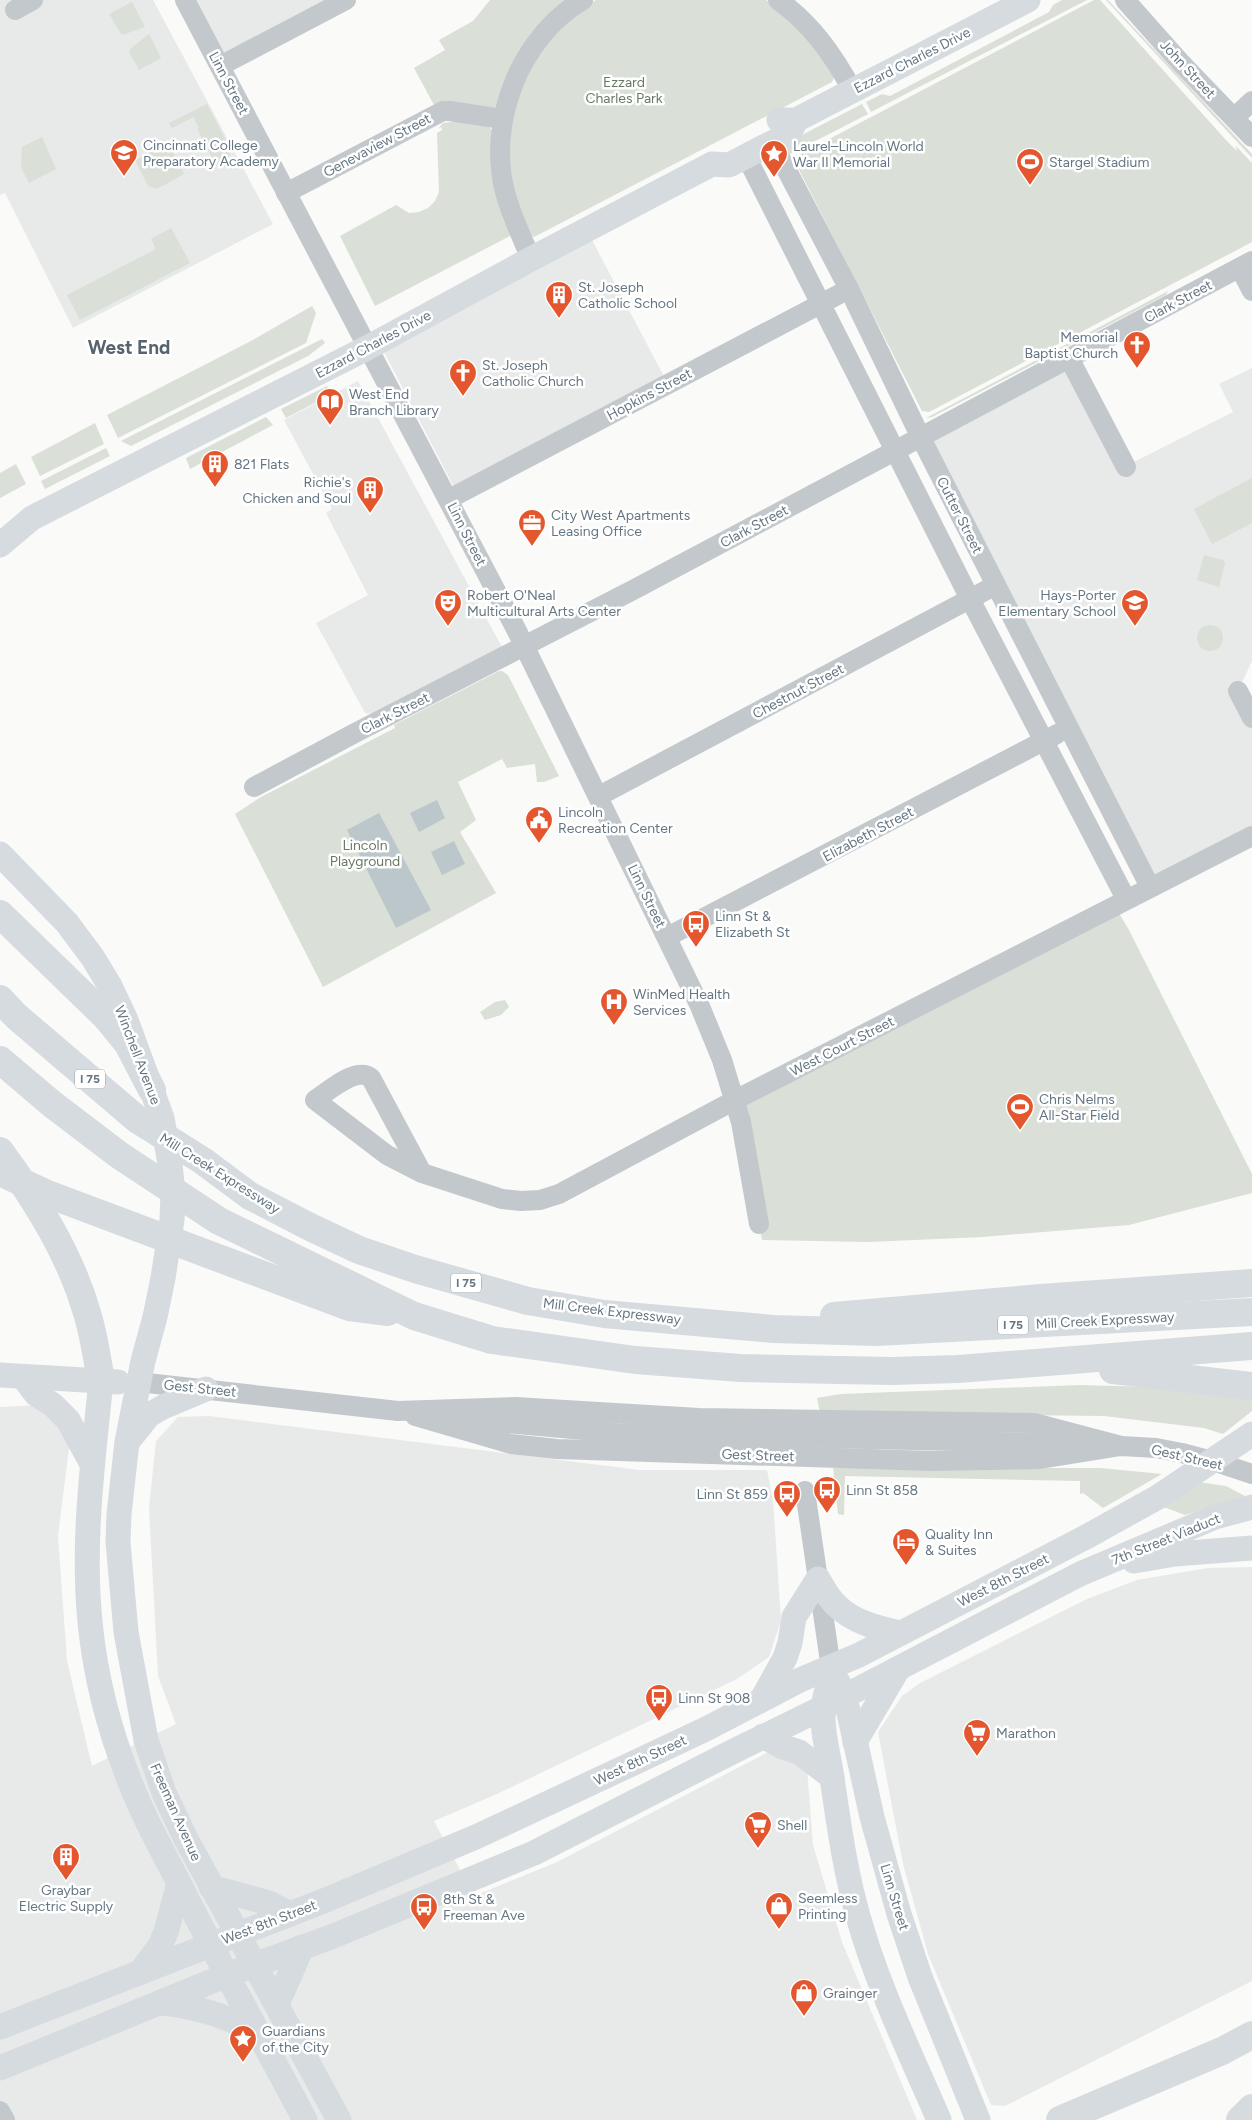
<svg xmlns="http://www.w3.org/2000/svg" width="1252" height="2120" font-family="Figtree,sans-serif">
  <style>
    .built { fill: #e8e9e9 }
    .green { fill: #dadfd7 }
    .water { fill: #bbc7cb }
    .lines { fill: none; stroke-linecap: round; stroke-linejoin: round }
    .minor { stroke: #c3c8cc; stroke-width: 20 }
    .major { stroke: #d6dbdf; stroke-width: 25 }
    .highway { stroke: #d6dbdf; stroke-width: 28 }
    .labels { text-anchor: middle; stroke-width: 5; stroke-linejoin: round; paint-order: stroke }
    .shield { fill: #fff; stroke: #939fa8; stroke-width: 1 }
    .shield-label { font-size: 12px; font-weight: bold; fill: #657683 }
    .street-label { font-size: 14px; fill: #657683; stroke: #fff }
    .park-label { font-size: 14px; fill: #687a64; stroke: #fff }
    .poi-label { font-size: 14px; fill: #657683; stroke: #fff; text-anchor: start }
    .district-label { font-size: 19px; font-weight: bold; fill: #57646e; stroke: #fff }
  </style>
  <rect width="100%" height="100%" fill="#fafaf8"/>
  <g class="built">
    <polygon points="0,0 153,0 273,224 73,328 5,193 0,195"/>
    <polygon points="185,0 325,0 220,66"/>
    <polygon points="592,240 667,382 457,493 383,350"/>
    <polygon points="1069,358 1126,466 1233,412 1219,384 1252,368 1252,661 1238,691 1252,718 1252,836 1150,887 929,433"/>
    <polygon points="358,381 503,649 378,715 365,713 316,623 368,595 326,513 332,509 284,420"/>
    <polygon points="44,1405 70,1440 58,1536 67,1661 92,1766 176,1724 158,1676 149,1508 156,1441 178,1417 209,1416 640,1470 767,1470 773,1500 781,1620 769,1657 737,1679 497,1794 434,1821 474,1896 557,1862 770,1751 807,1768 813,1845 842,1942 917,2120 0,2120 0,1407"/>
    <polygon points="1252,1567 1252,1981 1005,2106 991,2105 928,1954 903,1864 878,1732 902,1696 920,1683 1087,1599 1137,1580 1208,1568"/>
  </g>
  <g class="green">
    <polygon points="490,0 573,0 500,105 494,108 435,107 414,68 445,50 439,40 473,21"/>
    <polygon points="596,0 766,0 789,15 835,75 832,82 534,237 531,235 513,189 508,141 514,104 542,47 583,8"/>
    <polygon points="1062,0 1087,0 871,112 866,102 882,94 890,96 1049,12 1053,5"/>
    <polygon points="1094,0 1100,0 1225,139 1237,151 1236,146 1252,163 1252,242 929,412 922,411 793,158"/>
    <polygon points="1106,0 1108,0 1252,154 1252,158"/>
    <polygon points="132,2 145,27 122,35 109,14"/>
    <polygon points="149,34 161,58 139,70 129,52 130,49"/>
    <polygon points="207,104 231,150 227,162 217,167 197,129 199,128 193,117 172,128 169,123"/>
    <polygon points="862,104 868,114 792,153 785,155 787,146 792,140"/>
    <polygon points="456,121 489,127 493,131 514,234 375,306 340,236 396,205 409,213 419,212 428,208 435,201 439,192 437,133 442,130 441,127 438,129 443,123"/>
    <polygon points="42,137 56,169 29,183 21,167 22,147"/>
    <polygon points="164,145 162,147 164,151 171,149 184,174 157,189 148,186 135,160"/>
    <polygon points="171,228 190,263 80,320 67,295 156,249 151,239"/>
    <polygon points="1168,291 1166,295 932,417 926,418"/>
    <polygon points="312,306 316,313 306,343 118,438 107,415 251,341"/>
    <polygon points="322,339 325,343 308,356 131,446 121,441"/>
    <polygon points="327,386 328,388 321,393 324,398 286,418 281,409"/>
    <polygon points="266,417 273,425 190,469 186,458"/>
    <polygon points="95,423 104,444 40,476 31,457"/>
    <polygon points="106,448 110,456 45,489 41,481"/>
    <polygon points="16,464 26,484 0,498 0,473"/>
    <polygon points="1252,478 1252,523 1212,544 1194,509"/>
    <polygon points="1204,555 1223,560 1225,564 1219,587 1197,580"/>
    <circle cx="1210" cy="638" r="13"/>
    <polygon points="499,671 502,671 508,675 559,776 544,782 537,782 535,764 507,768 502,759 458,782 476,820 460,832 496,893 323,987 235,814 261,797 395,728 394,725"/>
    <polygon points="1114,905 1129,930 1252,1174 1252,1193 1129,1225 982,1237 869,1242 762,1240 753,1188 735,1100"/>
    <polygon points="505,1000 509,1007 501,1015 485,1020 480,1012 495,1002"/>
    <polygon points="1080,1385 1152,1387 1252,1397 1252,1411 1223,1434 1204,1428 1104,1416 820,1413 817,1398 841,1394"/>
    <polygon points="833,1468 1100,1468 1162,1474 1103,1508 1083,1493 1080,1494 1080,1481 845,1476 844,1515 838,1514"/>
    <polygon points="1198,1482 1226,1486 1245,1496 1185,1515 1161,1506"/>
  </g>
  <g class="water">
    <polygon points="437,800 445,818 419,832 410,813"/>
    <polygon points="379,813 431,910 396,928 347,830"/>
    <polygon points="454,841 465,864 442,875 431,852"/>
  </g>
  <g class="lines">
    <g class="minor">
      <polyline points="185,0 517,631 699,1004 722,1060 741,1122 759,1224"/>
      <path d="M778,0c34,24 55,55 75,91"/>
      <polyline points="1125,0 1180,62 1252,137"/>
      <polyline points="15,10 33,0"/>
      <polyline points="220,66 346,0"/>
      <polyline points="1234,118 1252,101"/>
      <polyline points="772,142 849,289 921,438 1150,887"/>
      <polyline points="746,156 970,599 1126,899"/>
      <polyline points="286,193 443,111 450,111 502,119"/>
      <path d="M531,259c-9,-22 -20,-44 -26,-67 -18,-70 15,-155 78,-192"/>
      <polyline points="1240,268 1252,291"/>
      <polyline points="1069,358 1126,467"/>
      <polyline points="449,499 849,289"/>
      <polyline points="1238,691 1252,718"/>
      <polyline points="254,787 355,733 633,590 1252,261"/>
      <polyline points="599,796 996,585"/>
      <polyline points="667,937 1057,734"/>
      <path d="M422,1173l-51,-95c-15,-12 -42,13 -56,22l72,55 35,18 80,26 19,2 19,-1 19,-6 176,-94 517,-264"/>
      <polyline points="138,1382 398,1411 515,1407 699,1418 1034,1423 1121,1446"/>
      <polyline points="415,1416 511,1444 557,1449 932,1461 1040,1459 1121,1446 1156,1448 1182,1453 1219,1463 1252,1474"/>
      <polyline points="461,1419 617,1433 1079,1444"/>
      <polyline points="805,1491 831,1668"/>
      <polyline points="0,2111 5,2120"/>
    </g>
    <g class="major">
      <polyline points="779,120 796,120 1028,0"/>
      <polyline points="0,545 32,518 367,348 531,259 712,164 729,165 789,134 796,120"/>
      <polyline points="0,854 67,923 93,958 110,986 126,1020 162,1118 170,1164 173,1193 172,1220 163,1278 155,1317 143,1361 127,1442 119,1514 118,1542 126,1632 146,1740 164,1793 186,1839 339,2120"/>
      <polyline points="0,1375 118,1382"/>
      <polyline points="23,1377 36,1394 53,1405 68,1420 92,1464"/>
      <path d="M101,1381c-8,80 -19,161 -11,241 6,63 25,128 51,186 13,29 29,57 43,85 39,77 81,151 121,227"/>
      <polyline points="129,1440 149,1415 163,1407 206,1389"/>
      <polyline points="1134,1561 1175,1554 1252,1548"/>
      <polyline points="838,1682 849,1713 872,1817 899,1914 920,1977 978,2120"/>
      <path d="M826,1693c-8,28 2,57 6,85 7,47 13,93 26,138 19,69 53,139 81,204"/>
      <path d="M762,1699l23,-41 5,-15 4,-26 24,-38c5,8 10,19 18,26 17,17 41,23 64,28"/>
      <polyline points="763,1736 783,1747 799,1752 832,1777"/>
      <polyline points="855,1742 898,1669"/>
      <polyline points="211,1887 269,1903 290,1914"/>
      <polyline points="142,1970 160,1946 166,1932 179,1883"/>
      <path d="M162,2003c38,4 61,13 95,28"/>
      <polyline points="277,2004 302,1947"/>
      <polyline points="0,2027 326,1900 478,1836 621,1769 706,1729 800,1680 859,1655 1086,1537 1158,1497 1252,1434"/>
      <polyline points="0,2068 227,1975 331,1937 534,1853 736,1750 822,1708 1080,1574 1215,1517 1252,1507"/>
    </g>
    <g class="highway">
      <polyline points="0,914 106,1017 128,1044 152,1090"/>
      <polyline points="0,999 16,1016 138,1120 203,1161 250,1196 310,1227 359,1250 415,1269 528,1301 604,1314 774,1329 876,1332 1252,1312"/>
      <polyline points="0,1060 52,1104 119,1155 219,1221 414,1316 492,1340 635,1360 741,1368 891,1371 958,1369 1252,1346"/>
      <path d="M0,1151c36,49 70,103 87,162 7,22 10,45 14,68"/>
      <polyline points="0,1172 45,1193 349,1307 388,1312"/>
      <polyline points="834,1316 1041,1298 1252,1283"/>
      <polyline points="1113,1370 1252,1386"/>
      <polyline points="1060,2120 1222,2051 1252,2035"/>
      <polyline points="1240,2120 1252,2108"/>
    </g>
  </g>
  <defs>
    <symbol id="school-pin" viewBox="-11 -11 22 30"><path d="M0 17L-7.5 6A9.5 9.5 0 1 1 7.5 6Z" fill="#e4572e" stroke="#fff"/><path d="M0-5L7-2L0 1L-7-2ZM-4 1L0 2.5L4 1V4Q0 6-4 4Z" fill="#fff"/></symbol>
    <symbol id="sight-pin" viewBox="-11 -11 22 30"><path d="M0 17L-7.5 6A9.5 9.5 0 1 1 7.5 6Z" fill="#e4572e" stroke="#fff"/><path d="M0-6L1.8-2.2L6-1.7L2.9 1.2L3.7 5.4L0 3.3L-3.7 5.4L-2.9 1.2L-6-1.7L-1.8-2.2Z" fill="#fff"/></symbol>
    <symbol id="stadium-pin" viewBox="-11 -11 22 30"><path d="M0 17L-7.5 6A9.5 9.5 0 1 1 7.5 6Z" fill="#e4572e" stroke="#fff"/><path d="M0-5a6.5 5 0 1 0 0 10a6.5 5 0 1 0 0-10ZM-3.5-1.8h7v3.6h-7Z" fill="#fff"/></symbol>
    <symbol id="building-pin" viewBox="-11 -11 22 30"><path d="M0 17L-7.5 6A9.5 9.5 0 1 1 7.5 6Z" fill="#e4572e" stroke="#fff"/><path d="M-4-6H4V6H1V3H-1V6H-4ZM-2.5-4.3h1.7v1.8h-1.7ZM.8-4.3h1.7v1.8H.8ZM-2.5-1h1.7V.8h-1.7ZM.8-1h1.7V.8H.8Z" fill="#fff"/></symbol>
    <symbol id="church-pin" viewBox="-11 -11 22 30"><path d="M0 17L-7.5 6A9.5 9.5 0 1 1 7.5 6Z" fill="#e4572e" stroke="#fff"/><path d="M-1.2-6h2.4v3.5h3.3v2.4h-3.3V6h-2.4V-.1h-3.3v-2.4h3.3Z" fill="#fff"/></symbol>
    <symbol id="library-pin" viewBox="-11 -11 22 30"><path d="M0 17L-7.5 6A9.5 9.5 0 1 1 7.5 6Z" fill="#e4572e" stroke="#fff"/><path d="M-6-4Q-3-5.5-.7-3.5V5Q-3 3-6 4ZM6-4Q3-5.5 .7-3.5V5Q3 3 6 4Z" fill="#fff"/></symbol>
    <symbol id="office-pin" viewBox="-11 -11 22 30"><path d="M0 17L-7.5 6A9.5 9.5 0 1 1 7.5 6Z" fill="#e4572e" stroke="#fff"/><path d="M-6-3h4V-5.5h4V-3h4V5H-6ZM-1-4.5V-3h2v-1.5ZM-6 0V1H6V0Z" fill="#fff"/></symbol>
    <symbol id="theatre-pin" viewBox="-11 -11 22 30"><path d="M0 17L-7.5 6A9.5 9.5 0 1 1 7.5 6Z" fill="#e4572e" stroke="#fff"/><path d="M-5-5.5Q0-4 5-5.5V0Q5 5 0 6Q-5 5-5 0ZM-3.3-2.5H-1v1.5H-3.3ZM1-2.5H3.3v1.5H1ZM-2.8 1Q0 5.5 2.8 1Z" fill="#fff"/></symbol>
    <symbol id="civic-pin" viewBox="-11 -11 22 30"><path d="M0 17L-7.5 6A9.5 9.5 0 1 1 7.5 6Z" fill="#e4572e" stroke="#fff"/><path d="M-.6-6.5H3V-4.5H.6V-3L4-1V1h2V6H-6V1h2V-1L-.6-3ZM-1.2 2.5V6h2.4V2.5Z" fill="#fff"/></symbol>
    <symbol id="bus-pin" viewBox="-11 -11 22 30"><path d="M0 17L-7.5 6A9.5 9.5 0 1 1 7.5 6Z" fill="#e4572e" stroke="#fff"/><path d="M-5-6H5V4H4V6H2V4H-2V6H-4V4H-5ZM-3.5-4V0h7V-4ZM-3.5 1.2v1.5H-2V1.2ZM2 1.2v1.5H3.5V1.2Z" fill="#fff"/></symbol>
    <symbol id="hospital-pin" viewBox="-11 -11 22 30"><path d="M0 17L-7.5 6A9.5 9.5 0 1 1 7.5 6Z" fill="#e4572e" stroke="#fff"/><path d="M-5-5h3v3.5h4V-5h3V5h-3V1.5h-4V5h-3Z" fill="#fff"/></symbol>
    <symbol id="hotel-pin" viewBox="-11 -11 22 30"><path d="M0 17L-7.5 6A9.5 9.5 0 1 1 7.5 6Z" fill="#e4572e" stroke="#fff"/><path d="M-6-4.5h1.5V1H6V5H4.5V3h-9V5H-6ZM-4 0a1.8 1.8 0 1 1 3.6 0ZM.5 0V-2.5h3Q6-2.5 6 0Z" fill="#fff"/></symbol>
    <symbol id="supermarket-pin" viewBox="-11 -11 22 30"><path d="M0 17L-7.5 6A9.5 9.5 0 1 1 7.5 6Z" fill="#e4572e" stroke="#fff"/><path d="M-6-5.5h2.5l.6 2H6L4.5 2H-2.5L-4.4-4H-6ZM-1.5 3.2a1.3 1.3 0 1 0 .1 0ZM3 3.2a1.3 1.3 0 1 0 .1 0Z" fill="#fff"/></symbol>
    <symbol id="shop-pin" viewBox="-11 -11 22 30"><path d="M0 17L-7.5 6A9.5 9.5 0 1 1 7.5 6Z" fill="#e4572e" stroke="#fff"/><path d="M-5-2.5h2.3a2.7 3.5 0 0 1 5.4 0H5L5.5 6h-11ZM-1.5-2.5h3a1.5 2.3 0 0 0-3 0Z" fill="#fff"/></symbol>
  </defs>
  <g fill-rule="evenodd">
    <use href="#school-pin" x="108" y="137" width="32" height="43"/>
    <use href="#sight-pin" x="758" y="138" width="32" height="43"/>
    <use href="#stadium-pin" x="1014" y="146" width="32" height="43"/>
    <use href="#building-pin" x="543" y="279" width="32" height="43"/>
    <use href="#church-pin" x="1121" y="329" width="32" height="43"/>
    <use href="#church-pin" x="447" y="357" width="32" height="43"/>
    <use href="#library-pin" x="314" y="386" width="32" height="43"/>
    <use href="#building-pin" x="199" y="448" width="32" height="43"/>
    <use href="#building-pin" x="354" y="474" width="32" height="43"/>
    <use href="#office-pin" x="516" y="507" width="32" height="43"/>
    <use href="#theatre-pin" x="432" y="587" width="32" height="43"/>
    <use href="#school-pin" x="1119" y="587" width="32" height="43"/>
    <use href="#civic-pin" x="523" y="804" width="32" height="43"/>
    <use href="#bus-pin" x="680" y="908" width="32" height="43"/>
    <use href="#hospital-pin" x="598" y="986" width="32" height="43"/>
    <use href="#stadium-pin" x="1004" y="1091" width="32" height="43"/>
    <use href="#bus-pin" x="811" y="1474" width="32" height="43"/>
    <use href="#bus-pin" x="771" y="1478" width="32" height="43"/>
    <use href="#hotel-pin" x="890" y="1526" width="32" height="43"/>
    <use href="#bus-pin" x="643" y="1682" width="32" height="43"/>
    <use href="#supermarket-pin" x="961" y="1717" width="32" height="43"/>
    <use href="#supermarket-pin" x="742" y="1809" width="32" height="43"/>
    <use href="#building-pin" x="50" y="1841" width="32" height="43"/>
    <use href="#shop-pin" x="763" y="1890" width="32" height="43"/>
    <use href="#bus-pin" x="408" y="1891" width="32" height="43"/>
    <use href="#shop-pin" x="788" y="1977" width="32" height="43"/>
    <use href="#sight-pin" x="227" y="2023" width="32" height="43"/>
  </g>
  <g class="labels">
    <g class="shield">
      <rect x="75" y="1069.5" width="30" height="19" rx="4"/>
      <rect x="451" y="1273.5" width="30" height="19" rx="4"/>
      <rect x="998" y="1315.5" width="30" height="19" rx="4"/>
    </g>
    <g class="shield-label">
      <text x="90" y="1083">I 75</text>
      <text x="466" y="1287">I 75</text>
      <text x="1013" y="1329">I 75</text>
    </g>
    <g class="street-label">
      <text transform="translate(912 60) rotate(-27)" y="5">Ezzard Charles Drive</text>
      <text transform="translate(1188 69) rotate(47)" y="5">John Street</text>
      <text transform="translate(229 83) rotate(62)" y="5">Linn Street</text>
      <text transform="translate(377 145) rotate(-28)" y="5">Genevaview Street</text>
      <text transform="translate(1178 301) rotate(-28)" y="5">Clark Street</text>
      <text transform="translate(373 344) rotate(-28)" y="5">Ezzard Charles Drive</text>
      <text transform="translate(649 394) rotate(-28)" y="5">Hopkins Street</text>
      <text transform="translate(960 515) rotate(63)" y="5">Cutter Street</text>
      <text transform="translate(754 526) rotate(-28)" y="5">Clark Street</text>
      <text transform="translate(467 534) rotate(63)" y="5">Linn Street</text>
      <text transform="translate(798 691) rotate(-28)" y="5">Chestnut Street</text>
      <text transform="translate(395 713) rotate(-27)" y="5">Clark Street</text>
      <text transform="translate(868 834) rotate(-28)" y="5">Elizabeth Street</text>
      <text transform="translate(647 896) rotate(64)" y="5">Linn Street</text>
      <text transform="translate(842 1046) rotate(-27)" y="5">West Court Street</text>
      <text transform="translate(138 1055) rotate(69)" y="5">Winchell Avenue</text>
      <text transform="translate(220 1173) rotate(32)" y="5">Mill Creek Expressway</text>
      <text transform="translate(612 1311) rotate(7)" y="5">Mill Creek Expressway</text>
      <text transform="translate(1105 1320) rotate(-3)" y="5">Mill Creek Expressway</text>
      <text transform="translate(200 1388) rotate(6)" y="5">Gest Street</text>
      <text transform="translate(758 1455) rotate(2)" y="5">Gest Street</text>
      <text transform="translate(1187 1457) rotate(13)" y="5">Gest Street</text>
      <text transform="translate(1166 1539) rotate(-22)" y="5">7th Street Viaduct</text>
      <text transform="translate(1003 1580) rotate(-27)" y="5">West 8th Street</text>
      <text transform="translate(640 1760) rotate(-25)" y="5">West 8th Street</text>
      <text transform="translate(176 1812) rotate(66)" y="5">Freeman Avenue</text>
      <text transform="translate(895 1897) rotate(73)" y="5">Linn Street</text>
      <text transform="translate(269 1922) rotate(-21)" y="5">West 8th Street</text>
    </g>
    <g class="park-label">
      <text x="624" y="87">Ezzard<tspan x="624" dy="16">Charles Park</tspan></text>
      <text x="365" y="850">Lincoln<tspan x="365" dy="16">Playground</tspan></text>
    </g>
    <g class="poi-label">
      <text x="143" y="150">Cincinnati College<tspan x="143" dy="16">Preparatory Academy</tspan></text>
      <text x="793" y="151">Laurel–Lincoln World<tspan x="793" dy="16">War II Memorial</tspan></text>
      <text x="1049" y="167">Stargel Stadium</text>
      <text x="578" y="292">St. Joseph<tspan x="578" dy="16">Catholic School</tspan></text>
      <text x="1118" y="342" text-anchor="end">Memorial<tspan x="1118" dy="16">Baptist Church</tspan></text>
      <text x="482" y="370">St. Joseph<tspan x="482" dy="16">Catholic Church</tspan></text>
      <text x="349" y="399">West End<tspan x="349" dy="16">Branch Library</tspan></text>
      <text x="234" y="469">821 Flats</text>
      <text x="351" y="487" text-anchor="end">Richie's<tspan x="351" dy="16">Chicken and Soul</tspan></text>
      <text x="551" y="520">City West Apartments<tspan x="551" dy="16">Leasing Office</tspan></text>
      <text x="467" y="600">Robert O'Neal<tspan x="467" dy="16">Multicultural Arts Center</tspan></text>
      <text x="1116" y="600" text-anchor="end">Hays-Porter<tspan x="1116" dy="16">Elementary School</tspan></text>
      <text x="558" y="817">Lincoln<tspan x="558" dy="16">Recreation Center</tspan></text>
      <text x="715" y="921">Linn St &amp;<tspan x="715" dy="16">Elizabeth St</tspan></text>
      <text x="633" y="999">WinMed Health<tspan x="633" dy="16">Services</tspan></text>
      <text x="1039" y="1104">Chris Nelms<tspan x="1039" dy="16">All-Star Field</tspan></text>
      <text x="846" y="1495">Linn St 858</text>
      <text x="768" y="1499" text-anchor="end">Linn St 859</text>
      <text x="925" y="1539">Quality Inn<tspan x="925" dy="16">&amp; Suites</tspan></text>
      <text x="678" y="1703">Linn St 908</text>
      <text x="996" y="1738">Marathon</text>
      <text x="777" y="1830">Shell</text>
      <text x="66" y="1895" text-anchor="middle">Graybar<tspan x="66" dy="16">Electric Supply</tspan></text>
      <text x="798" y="1903">Seemless<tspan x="798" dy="16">Printing</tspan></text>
      <text x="443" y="1904">8th St &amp;<tspan x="443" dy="16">Freeman Ave</tspan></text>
      <text x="823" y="1998">Grainger</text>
      <text x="262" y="2036">Guardians<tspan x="262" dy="16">of the City</tspan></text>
    </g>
    <g class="district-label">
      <text x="129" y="354">West End</text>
    </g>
  </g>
</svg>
